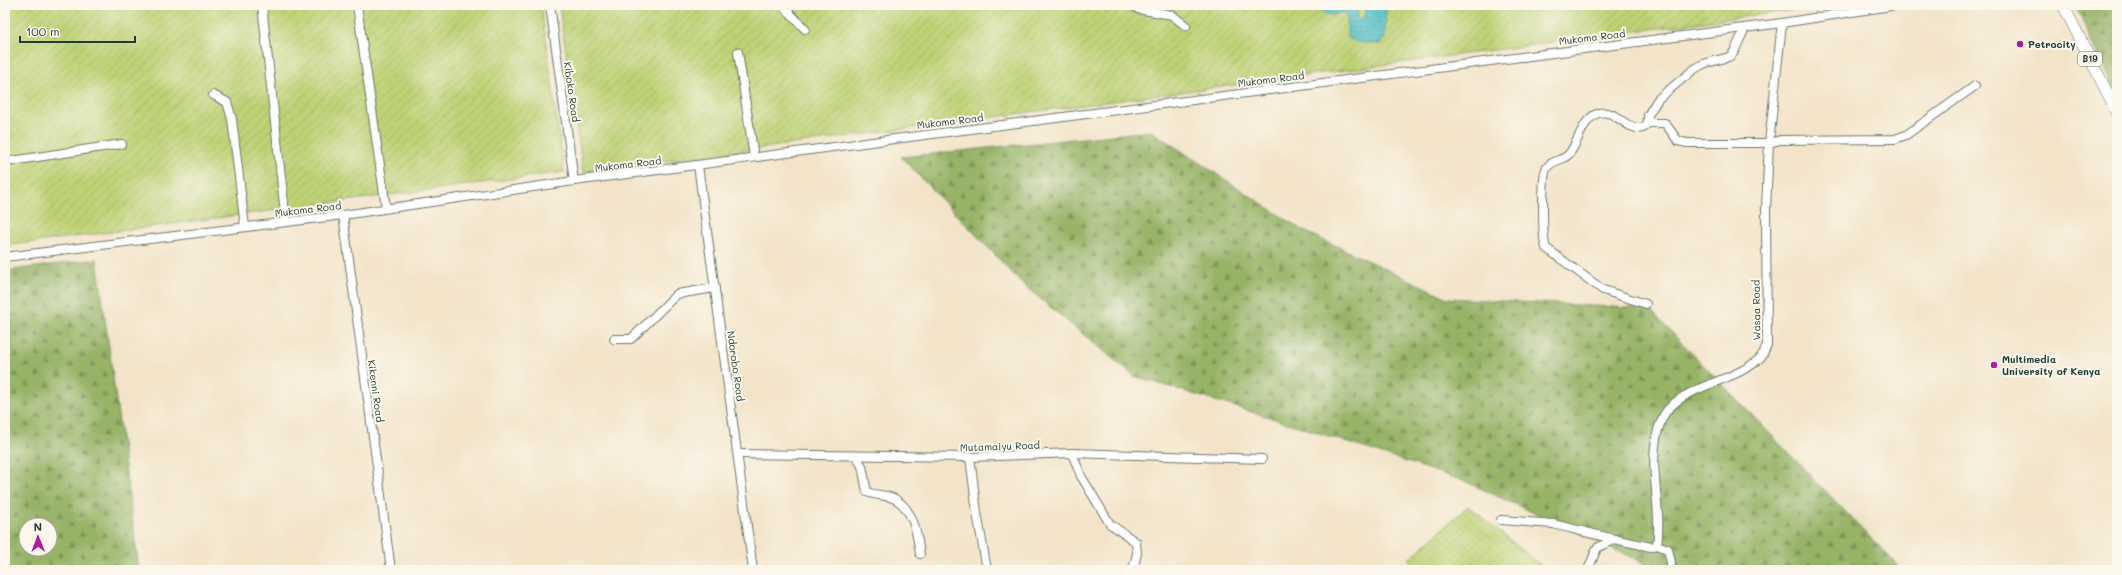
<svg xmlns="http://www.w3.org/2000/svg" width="2122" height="575" font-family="Mali,sans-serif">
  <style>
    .grass { fill: url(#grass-dots); stroke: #6e8754 }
    .forest { fill: url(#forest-firs); stroke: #5a784d; fill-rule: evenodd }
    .garden { fill: url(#garden-furrows); stroke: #6e8754 }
    .water { fill: url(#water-rules); stroke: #3a8080 }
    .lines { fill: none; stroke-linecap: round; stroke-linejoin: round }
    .minor-casing { stroke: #697768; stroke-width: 10 }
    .highway-casing { stroke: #697768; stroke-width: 12 }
    .minor { stroke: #fff; stroke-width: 8 }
    .highway { stroke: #fff; stroke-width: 11 }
    .poi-dot { fill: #b5179e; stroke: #fbf7ec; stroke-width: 1.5 }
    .labels { text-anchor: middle; stroke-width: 4; stroke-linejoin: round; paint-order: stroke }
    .shield { fill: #fbf7ec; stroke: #61756b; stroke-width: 1 }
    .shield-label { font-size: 9px; font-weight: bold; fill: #1f3d34 }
    .street-label { font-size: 10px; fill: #1f3d34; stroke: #fbf7ec }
    .poi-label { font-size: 10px; font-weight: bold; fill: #1f3d34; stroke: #fbf7ec; text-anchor: start }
  </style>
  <defs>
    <pattern id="grass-dots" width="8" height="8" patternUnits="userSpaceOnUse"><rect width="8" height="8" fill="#bed175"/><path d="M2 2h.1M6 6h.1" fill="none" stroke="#a3b466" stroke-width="1.8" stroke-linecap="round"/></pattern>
    <pattern id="forest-firs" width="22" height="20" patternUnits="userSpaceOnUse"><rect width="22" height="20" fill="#96b366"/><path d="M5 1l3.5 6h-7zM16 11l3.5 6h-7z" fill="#7a9355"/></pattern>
    <pattern id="garden-furrows" width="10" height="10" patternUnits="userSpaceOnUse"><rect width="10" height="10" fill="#bed175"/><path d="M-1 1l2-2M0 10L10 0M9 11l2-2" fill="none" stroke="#a3b466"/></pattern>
    <pattern id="water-rules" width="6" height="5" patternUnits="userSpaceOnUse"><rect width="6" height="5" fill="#55c3cb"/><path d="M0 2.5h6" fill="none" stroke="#46a0a6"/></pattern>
  </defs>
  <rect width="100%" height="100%" fill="#fbf7ec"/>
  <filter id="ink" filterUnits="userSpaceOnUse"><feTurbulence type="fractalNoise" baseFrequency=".025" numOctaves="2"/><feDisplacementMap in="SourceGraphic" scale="8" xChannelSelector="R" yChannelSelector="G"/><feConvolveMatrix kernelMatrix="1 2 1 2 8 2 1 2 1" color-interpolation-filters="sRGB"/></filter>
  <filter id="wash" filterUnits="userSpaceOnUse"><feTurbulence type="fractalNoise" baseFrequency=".012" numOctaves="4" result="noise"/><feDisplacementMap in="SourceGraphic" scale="16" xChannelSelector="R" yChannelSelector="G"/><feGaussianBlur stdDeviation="0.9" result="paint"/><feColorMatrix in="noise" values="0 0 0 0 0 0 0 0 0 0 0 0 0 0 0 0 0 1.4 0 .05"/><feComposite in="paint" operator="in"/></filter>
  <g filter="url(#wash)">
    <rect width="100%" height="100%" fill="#f3e4c9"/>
    <polygon class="grass" points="1468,506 1544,568 1544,570 1424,570 1409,559"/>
    <g class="forest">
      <polygon points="2075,5 2117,5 2117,94"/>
      <polygon points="1151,131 1304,231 1448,298 1649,309 1902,570 1656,570 1642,562 1464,481 1301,427 1134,376 1025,286 901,157"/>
      <path d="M97,259l42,311h-134v-299zM26,525h24v24h-24z"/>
    </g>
    <g class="garden">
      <polygon points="5,5 541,5 564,172 5,246"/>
      <polygon points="559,5 1831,5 583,172"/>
    </g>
    <polygon class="water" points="1320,5 1354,5 1359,15 1355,15 1357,19 1363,19 1367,5 1386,5 1385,37 1380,44 1358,42 1347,38 1347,18 1344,12 1331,15 1320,11"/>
  </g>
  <g filter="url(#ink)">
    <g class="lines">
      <defs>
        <g id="minor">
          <polyline points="262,5 286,222"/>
          <polyline points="357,5 386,208"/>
          <polyline points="550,5 574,181"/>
          <polyline points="782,5 805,29"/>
          <polyline points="1132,5 1138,9 1172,15 1186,26"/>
          <polyline points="738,52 754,157"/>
          <polyline points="213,95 227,102 232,119 245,227"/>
          <polyline points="1648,123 1665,123 1678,141 1687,143 1769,143 1780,140 1895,139 1906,135 1975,86"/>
          <polyline points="5,162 122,144"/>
          <polyline points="698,165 753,570"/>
          <polyline points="343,215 391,570"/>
          <polyline points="5,257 343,215 574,181 1782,23 1897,5"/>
          <path d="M1646,304l-43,-14 -57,-42c-4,-10 -4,-70 0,-79 4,-9 17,-8 23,-15 10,-12 13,-36 30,-41 18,-4 26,18 44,15l5,-5v-8l10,-16 35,-29 10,-6 26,-7 5,-5 11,-24"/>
          <polyline points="614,339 631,339 677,294 715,288"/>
          <polyline points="1072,453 1081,476 1110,524 1136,542 1137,553 1133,570"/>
          <polyline points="739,454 970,457 1072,453 1262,459"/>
          <path d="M856,456l6,10 5,26c9,4 19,2 28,7 19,11 22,35 25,55"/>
          <polyline points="970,457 977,513 987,570"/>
          <polyline points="1501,520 1553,524 1614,539"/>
          <polyline points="1657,545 1668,549 1671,563 1671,570"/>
          <path d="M1588,570l9,-22 17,-9 37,8 6,-2c6,-41 -12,-84 4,-124 13,-35 74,-38 99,-63 3,-3 5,-9 7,-13l-1,-136 3,-66 13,-120"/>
        </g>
        <polyline id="highway" points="2063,5 2117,112"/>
      </defs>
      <use href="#minor" class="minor-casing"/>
      <use href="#highway" class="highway-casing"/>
      <use href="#minor" class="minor"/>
      <use href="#highway" class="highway"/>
    </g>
  </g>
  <g class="poi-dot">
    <circle cx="2020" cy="44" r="4"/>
    <circle cx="1994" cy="365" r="4"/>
  </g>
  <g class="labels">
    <rect class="shield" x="2078" y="52" width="24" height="14" rx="3"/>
    <g class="shield-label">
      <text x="2090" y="62">B19</text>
    </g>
    <g class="street-label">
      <text transform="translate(1592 37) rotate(-7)" y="4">Mukoma Road</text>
      <text transform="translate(1271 79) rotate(-7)" y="4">Mukoma Road</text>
      <text transform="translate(572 92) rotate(82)" y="4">Kiboko Road</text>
      <text transform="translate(950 121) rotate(-7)" y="4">Mukoma Road</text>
      <text transform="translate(628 164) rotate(-7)" y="4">Mukoma Road</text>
      <text transform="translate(308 209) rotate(-7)" y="4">Mukoma Road</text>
      <text transform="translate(1756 310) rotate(-91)" y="4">Wasaa Road</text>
      <text transform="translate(736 366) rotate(82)" y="4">Ndorobo Road</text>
      <text transform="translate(376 391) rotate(82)" y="4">Kikenni Road</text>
      <text transform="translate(1000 446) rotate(-2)" y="4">Mutamaiyu Road</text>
    </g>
    <g class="poi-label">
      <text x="2028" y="48">Petrocity</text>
      <text x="2002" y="363">Multimedia<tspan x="2002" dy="12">University of Kenya</tspan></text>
    </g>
  </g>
  <rect width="2122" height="575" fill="none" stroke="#fbf7ec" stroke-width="20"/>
  <g transform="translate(38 537) rotate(359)"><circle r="19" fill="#fbf7ec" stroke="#a3ada2"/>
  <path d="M0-3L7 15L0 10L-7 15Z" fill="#b5179e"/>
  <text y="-6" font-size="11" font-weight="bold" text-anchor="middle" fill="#1f3d34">N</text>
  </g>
  <path d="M20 36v6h115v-6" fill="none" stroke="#1f3d34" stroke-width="2"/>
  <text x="26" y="36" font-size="12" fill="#1f3d34" stroke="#fbf7ec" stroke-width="3" paint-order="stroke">100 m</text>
</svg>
